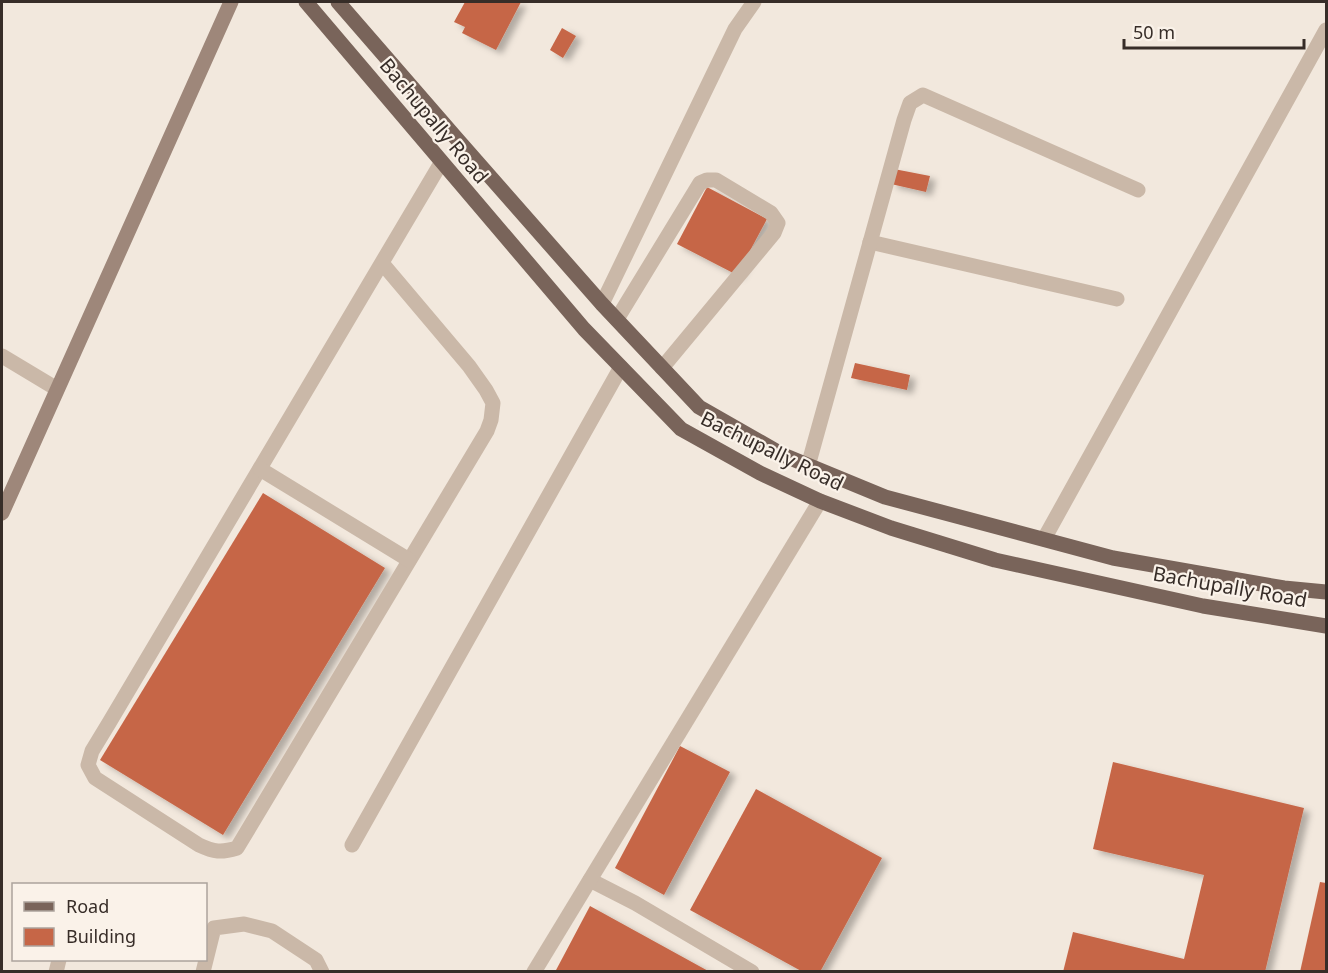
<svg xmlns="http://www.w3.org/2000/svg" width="1328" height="973" font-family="'Noto Sans',sans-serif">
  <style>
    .building { fill: #c66647; filter: url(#shadow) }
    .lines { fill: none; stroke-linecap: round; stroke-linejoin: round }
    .lane { stroke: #cab8a8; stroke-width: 15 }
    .street { stroke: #cab8a8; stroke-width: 15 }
    .secondary { stroke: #9e877a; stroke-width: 15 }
    .primary { stroke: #79645a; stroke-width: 15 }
    .labels { text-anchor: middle; stroke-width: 4.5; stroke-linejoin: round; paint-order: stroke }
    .street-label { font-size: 20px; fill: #372d28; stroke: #faf2e9 }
  </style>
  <defs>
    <filter id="shadow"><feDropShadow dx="6" dy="4" stdDeviation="3" flood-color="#0004"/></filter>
  </defs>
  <rect width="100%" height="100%" fill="#f2e8dd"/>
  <g class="building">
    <polygon points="465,2 521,2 496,50 462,33 465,27 454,22"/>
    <polygon points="562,28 576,36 563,58 550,50"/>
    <polygon points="894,169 930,176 926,192 891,184"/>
    <polygon points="707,187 767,219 737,275 677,244"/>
    <polygon points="855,363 910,375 907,390 851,378"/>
    <polygon points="263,493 385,568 223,835 100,760"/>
    <polygon points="680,746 730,772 664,895 615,868"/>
    <polygon points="1113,762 1304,808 1265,972 1063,972 1073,932 1184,959 1204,875 1093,849"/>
    <polygon points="756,789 882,858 820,972 803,972 690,910"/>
    <polygon points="1320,882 1326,883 1326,972 1300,972"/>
    <polygon points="590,906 710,972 555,972"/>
  </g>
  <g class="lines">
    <g class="lane">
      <polyline points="870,242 1117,299"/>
      <path d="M382,263l87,103 17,24 7,13 -2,17 -4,11 -250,417c-16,5 -23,4 -38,-3l-104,-67 -7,-13 4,-14 17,-28 294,-496 38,-64"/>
      <polyline points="617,319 700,183 707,180 716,180 771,213 778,223 774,233 662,368"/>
      <polyline points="2,356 57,389"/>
      <polyline points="808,466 904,120 910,103 923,95 1138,190"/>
      <polyline points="260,469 409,560"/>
      <polyline points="1044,539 1326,30"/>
      <polyline points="352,845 621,367"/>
      <polyline points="590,880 635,903 752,972"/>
      <polyline points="534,972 820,501"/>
    </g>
    <g class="street">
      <polyline points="602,304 735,29 754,2"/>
      <polyline points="56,972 59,960"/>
      <polyline points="203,972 214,928 244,924 272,931 316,960 322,972"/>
    </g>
    <polyline class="secondary" points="2,513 231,2"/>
    <g class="primary">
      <polyline points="306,2 584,329 681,429 760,473 820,501 891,528 995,560 1203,606 1326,626"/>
      <polyline points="338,2 456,138 602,304 699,407 783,455 885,497 1113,558 1284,588 1326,592"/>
    </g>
  </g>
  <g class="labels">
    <g class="street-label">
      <text transform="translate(434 121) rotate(50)" y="7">Bachupally Road</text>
      <text transform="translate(772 451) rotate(26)" y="7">Bachupally Road</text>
      <text transform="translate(1230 587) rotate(10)" y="7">Bachupally Road</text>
    </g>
  </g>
  <rect width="1328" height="973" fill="none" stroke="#372d28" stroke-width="6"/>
  <rect x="12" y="883" width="195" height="78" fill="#faf2e9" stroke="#aca39c" stroke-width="1.5"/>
  <rect x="24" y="902" width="30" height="9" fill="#79645a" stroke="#aca39c" stroke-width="1.5"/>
  <text x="66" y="913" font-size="18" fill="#372d28">Road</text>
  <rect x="24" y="928" width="30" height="18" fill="#c66647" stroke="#aca39c" stroke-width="1.5"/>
  <text x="66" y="943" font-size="18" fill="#372d28">Building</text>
  <path d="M1124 39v9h180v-9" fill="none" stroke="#372d28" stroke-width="3"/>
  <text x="1133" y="39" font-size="18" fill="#372d28" stroke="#faf2e9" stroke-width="4.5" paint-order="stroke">50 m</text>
</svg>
